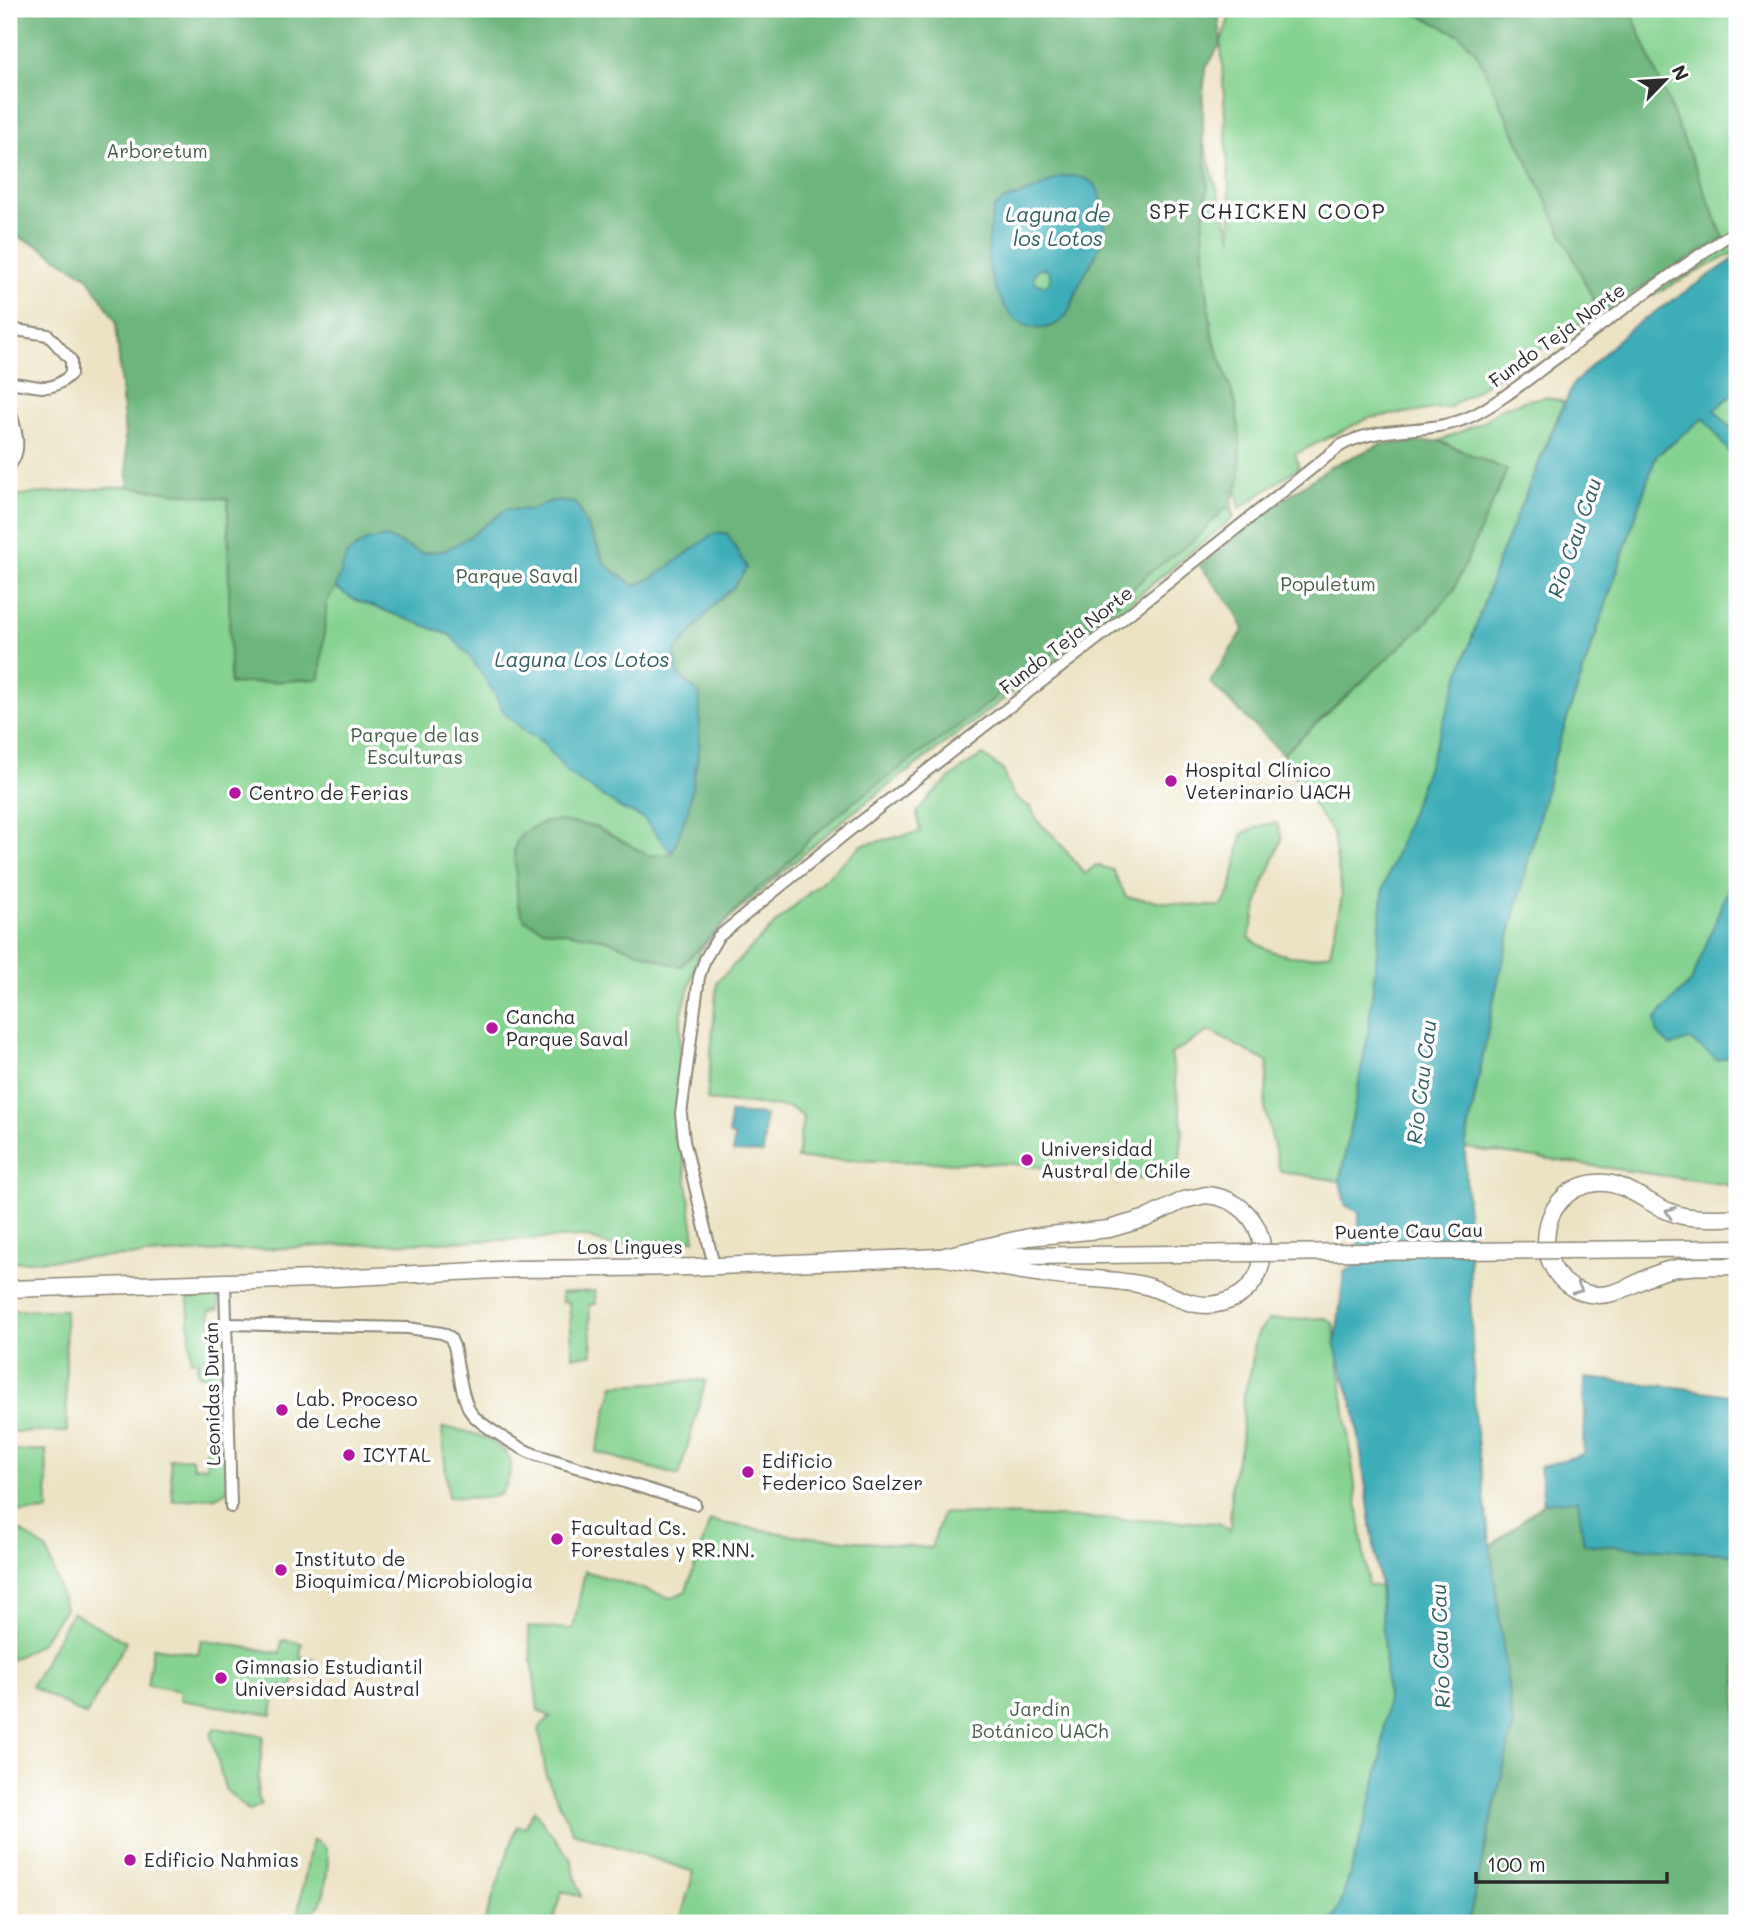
<svg xmlns="http://www.w3.org/2000/svg" width="1746" height="1932" font-family="Mali,sans-serif">
  <style>
    .green { fill: #86d391; stroke: #587f5e; stroke-width: 2; fill-rule: evenodd }
    .forest { fill: #6cb57b; stroke: #4c7053; stroke-width: 2; fill-rule: evenodd }
    .water { fill: #3cadb8; stroke: #346c72; stroke-width: 2; fill-rule: evenodd }
    .lines { fill: none; stroke-linecap: round; stroke-linejoin: round }
    .street-casing { stroke: #8c8778; stroke-width: 14 }
    .secondary-casing { stroke: #8c8778; stroke-width: 19 }
    .street { stroke: #fff; stroke-width: 10 }
    .secondary { stroke: #fff; stroke-width: 16 }
    .secondary-bridge-casing { stroke: #8c8778; stroke-width: 19; stroke-linecap: butt }
    .secondary-bridge { stroke: #fff; stroke-width: 16 }
    .oneway { stroke: #a0a0a0 }
    .poi-dot { fill: #b5179e; stroke: #fff; stroke-width: 2.5 }
    .labels { text-anchor: middle; stroke-width: 7; stroke-linejoin: round; paint-order: stroke }
    .park-label { font-size: 19px; fill: #465d4a; stroke: #fff }
    .street-label { font-size: 19px; fill: #2b2b2b; stroke: #fff }
    .poi-label { font-size: 19px; fill: #2b2b2b; stroke: #fff; text-anchor: start }
    .neighbourhood-label { font-size: 21px; letter-spacing: 2px; fill: #2b2b2b; stroke: #fff }
    .water-label { font-size: 21px; font-style: italic; fill: #325f63; stroke: #fff }
  </style>
  <rect width="100%" height="100%" fill="#fff"/>
  <filter id="ink" filterUnits="userSpaceOnUse"><feTurbulence type="fractalNoise" baseFrequency=".0143" numOctaves="2"/><feDisplacementMap in="SourceGraphic" scale="14" xChannelSelector="R" yChannelSelector="G"/><feConvolveMatrix kernelMatrix="1 2 1 2 8 2 1 2 1" color-interpolation-filters="sRGB"/></filter>
  <filter id="wash" filterUnits="userSpaceOnUse"><feTurbulence type="fractalNoise" baseFrequency=".00686" numOctaves="4" result="noise"/><feDisplacementMap in="SourceGraphic" scale="28" xChannelSelector="R" yChannelSelector="G"/><feGaussianBlur stdDeviation="1.57" result="paint"/><feColorMatrix in="noise" values="0 0 0 0 0 0 0 0 0 0 0 0 0 0 0 0 0 1.4 0 .05"/><feComposite in="paint" operator="in"/></filter>
  <g filter="url(#wash)">
    <rect width="100%" height="100%" fill="#ece3c4"/>
    <g class="green">
      <path d="M9,9h1728v242l-146,76 -4,-7 -137,87 -82,11 -73,36 4,13 -60,42 -8,-76 -137,-133 140,217 -127,104 -264,199 -110,95 -34,37 -18,64 -3,103 17,120 -88,6 -21,-8 -241,8 -336,17v-766l120,-10 -13,-165 -28,-44 -51,-32 -28,-12zM1230,15l-9,28 11,197 -53,-181 -5,-36z"/>
      <polygon points="1737,391 1737,1186 1465,1148 1496,989 1554,758 1656,456"/>
      <path d="M1545,397l19,5 -65,156 -68,200 -47,128 -16,149 -28,146 -60,-10 -15,-62 3,-47 -59,-31 -38,23 12,76 -5,43 -18,8 -148,-17 -215,-5 6,-42 -12,-9 -84,-8 10,-118 60,-60 85,-77 58,-13 -3,-20c19,-24 40,-41 66,-57l20,15 4,13 8,14 16,11 8,15 14,12 32,39 11,-9 17,5 13,27c32,3 64,11 96,9l9,-16 11,-56 21,-9 14,-2 5,16 -20,49 -13,49c21,20 55,24 81,16l12,-57 -9,-62 -45,-67 -5,-13 142,-130 28,-33 54,-121 -68,-29 44,-19 17,-13 27,-9z"/>
      <polygon points="595,1291 596,1304 589,1305 592,1355 573,1356 569,1302 562,1302 561,1293"/>
      <polygon points="219,1297 219,1309 210,1310 212,1365 221,1366 228,1490 216,1497 173,1501 170,1459 192,1458 193,1467 207,1466 205,1423 211,1419 209,1375 198,1375 197,1360 191,1360 188,1298"/>
      <polygon points="9,1310 65,1310 67,1432 9,1432"/>
      <polygon points="1325,1318 1333,1323 1335,1335 1368,1585 1380,1587 1387,1698 1382,1755 1368,1813 1341,1903 1331,1923 679,1923 694,1872 573,1832 546,1776 539,1728 551,1717 538,1710 528,1627 573,1629 585,1571 671,1598 686,1591 710,1521 792,1535 931,1548 943,1513 1219,1523 1230,1531 1232,1478 1241,1444 1244,1395 1251,1370 1255,1342 1259,1331 1270,1320"/>
      <polygon points="706,1380 679,1476 596,1452 614,1385"/>
      <path d="M442,1428c23,0 79,16 67,48 -3,7 -4,16 -11,19 -10,5 -37,2 -50,2z"/>
      <polygon points="46,1450 48,1511 9,1513 9,1451"/>
      <polygon points="21,1531 47,1550 65,1608 41,1643 9,1661 9,1533"/>
      <polygon points="72,1612 126,1642 86,1716 31,1686"/>
      <polygon points="201,1640 280,1653 282,1640 302,1643 300,1657 314,1659 312,1670 296,1667 293,1688 276,1686 272,1715 180,1700 181,1691 147,1685 153,1647 198,1654"/>
      <polygon points="215,1728 263,1736 257,1796 262,1804 249,1811 225,1789 211,1735"/>
      <polygon points="534,1810 571,1860 581,1897 562,1891 553,1923 484,1923 517,1826 525,1827"/>
      <path d="M312,1839c5,3 10,5 13,9 6,9 0,52 -7,59 -3,4 -9,5 -14,7l-6,-2z"/>
    </g>
    <g class="forest">
      <path d="M9,9h1209l3,34 -15,25 -3,23v54l5,38 -5,43 2,46 7,62 24,70 4,35v41l-9,22 3,15 -7,-10 -34,34 -44,32 -34,33 -155,119 -110,80 -39,33 -34,36 -21,16 -76,77 -79,-29 -58,-9 -18,-9 -7,-15 -4,-55 3,-10 10,-10 18,-8 17,-1 34,6 54,29 22,-3 16,-43 11,-61 1,-55 -22,-20 -3,-22 41,-50 17,-14 -79,-11 -19,9 -29,-21 -30,-62 -24,-2 -21,9 -24,-1 -38,28 -25,14 -22,2 -36,-16 -39,17 -11,34 -9,13 -7,78 -90,5 -2,-185 -99,-12 -13,-166 -28,-44 -51,-32 -28,-12zM1063,176l41,59 -26,52 -4,14 -74,-4c-18,-45 -14,-52 3,-96l32,-11z"/>
      <polygon points="1407,9 1630,9 1724,238 1599,312 1476,52 1460,35"/>
      <polygon points="1439,441 1507,470 1453,591 1425,624 1283,754 1210,682 1244,629 1233,607 1200,566 1280,502 1332,466 1382,444"/>
      <polygon points="1578,1499 1584,1544 1737,1554 1737,1923 1468,1923 1513,1727 1490,1547 1544,1503"/>
    </g>
    <g class="water">
      <path d="M1062,176c11,0 22,0 31,7 12,12 14,41 9,56 -5,17 -16,31 -24,48 -4,10 -7,25 -16,33 -18,15 -43,8 -55,-10 -24,-40 -21,-58 -13,-102l9,-7 32,-11zM1043,268l6,3 2,8 -3,5 -5,2 -8,-4 -2,-5 5,-8z"/>
      <polygon points="1737,257 1737,391 1714,410 1737,434 1737,463 1704,418 1656,456 1554,758 1496,989 1465,1147 1475,1422 1513,1727 1468,1923 1331,1923 1341,1903 1368,1813 1382,1755 1387,1698 1380,1587 1355,1411 1335,1347 1344,1272 1358,1264 1359,1212 1345,1205 1340,1181 1368,1035 1384,886 1431,758 1499,558 1573,384 1627,331"/>
      <polygon points="552,501 576,503 606,565 635,586 654,577 715,533 727,533 747,568 733,588 716,602 675,652 678,675 700,694 699,749 688,810 672,853 643,818 622,809 569,774 541,741 527,733 504,713 495,694 470,657 450,635 353,599 336,588 347,554 366,541 386,537 422,553 444,551 469,537 507,509 531,510"/>
      <polygon points="1737,867 1737,1055 1717,1060 1690,1040 1670,1046 1658,1035 1655,1021 1661,1012 1691,982"/>
      <polygon points="730,1113 765,1115 763,1153 733,1152 734,1136 729,1135"/>
      <polygon points="1585,1378 1676,1387 1737,1396 1737,1554 1584,1544 1578,1500 1544,1503 1540,1467 1583,1454"/>
    </g>
  </g>
  <g filter="url(#ink)">
    <g class="lines">
      <defs>
        <g id="street">
          <path d="M9,329l39,6 23,25v14c-24,23 -35,9 -62,9"/>
          <path d="M9,406c5,20 16,43 0,60"/>
          <path d="M714,1266l-30,-125 -3,-27 18,-137 6,-18 13,-22 127,-103 265,-205 230,-183c42,-23 92,-10 134,-31 31,-16 60,-41 88,-61 58,-43 115,-85 175,-124"/>
          <polyline points="225,1282 231,1507"/>
          <path d="M228,1324l180,4 34,5 8,4 4,9c4,18 7,50 16,65 6,12 51,38 64,43l161,50"/>
        </g>
        <g id="secondary">
          <path d="M1206,1195c67,5 77,93 15,108 -26,7 -43,-6 -66,-14 -9,-4 -21,-6 -31,-7 -24,-4 -50,-3 -74,-7 -37,-5 -74,-12 -110,-18l89,-20 80,-8 38,-11 37,-18z"/>
          <path d="M1737,1218c-18,-1 -40,2 -58,-3 -29,-7 -52,-35 -83,-32 -62,6 -68,98 -7,111 30,6 52,-18 79,-24 23,-6 47,-3 69,-4"/>
          <polyline points="1568,1250 1737,1248"/>
          <polyline points="9,1289 314,1279 518,1269 694,1267 940,1257 1251,1253"/>
        </g>
      </defs>
      <use href="#street" class="street-casing"/>
      <use href="#secondary" class="secondary-casing"/>
      <use href="#street" class="street"/>
      <use href="#secondary" class="secondary"/>
      <defs>
        <polyline id="secondary-bridge" points="1251,1253 1568,1250"/>
      </defs>
      <use href="#secondary-bridge" class="secondary-bridge-casing"/>
      <use href="#secondary-bridge" class="secondary-bridge"/>
    </g>
    <defs><path id="oneway-chevron" d="M-2-3.5L2.5 0L-2 3.5" fill="none" stroke-width="1.6" stroke-linecap="round" stroke-linejoin="round" transform="scale(1.75)"/></defs>
    <g class="oneway">
      <use href="#oneway-chevron" transform="translate(1670 1212) rotate(-159)"/>
      <use href="#oneway-chevron" transform="translate(1578 1289) rotate(25)"/>
    </g>
  </g>
  <g class="poi-dot">
    <circle cx="1171" cy="781" r="7"/>
    <circle cx="235" cy="793" r="7"/>
    <circle cx="492" cy="1028" r="7"/>
    <circle cx="1027" cy="1160" r="7"/>
    <circle cx="282" cy="1410" r="7"/>
    <circle cx="349" cy="1455" r="7"/>
    <circle cx="748" cy="1472" r="7"/>
    <circle cx="557" cy="1539" r="7"/>
    <circle cx="281" cy="1570" r="7"/>
    <circle cx="221" cy="1678" r="7"/>
    <circle cx="130" cy="1860" r="7"/>
  </g>
  <g class="labels">
    <g class="park-label">
      <text x="157" y="158">Arboretum</text>
      <text x="517" y="583">Parque Saval</text>
      <text x="1328" y="591">Populetum</text>
      <text x="415" y="742">Parque de las<tspan x="415" dy="22">Esculturas</tspan></text>
      <text x="1040" y="1716">Jardín<tspan x="1040" dy="22">Botánico UACh</tspan></text>
    </g>
    <g class="street-label">
      <text transform="translate(1557 335) rotate(-36)" y="7">Fundo Teja Norte</text>
      <text transform="translate(1066 640) rotate(-38)" y="7">Fundo Teja Norte</text>
      <text transform="translate(1409 1231) rotate(-1)" y="7">Puente Cau Cau</text>
      <text x="630" y="1254">Los Lingues</text>
      <text transform="translate(212 1394) rotate(-91)" y="7">Leonidas Durán</text>
    </g>
    <g class="poi-label">
      <text x="1185" y="777">Hospital Clínico<tspan x="1185" dy="22">Veterinario UACH</tspan></text>
      <text x="249" y="800">Centro de Ferias</text>
      <text x="506" y="1024">Cancha<tspan x="506" dy="22">Parque Saval</tspan></text>
      <text x="1041" y="1156">Universidad<tspan x="1041" dy="22">Austral de Chile</tspan></text>
      <text x="296" y="1406">Lab. Proceso<tspan x="296" dy="22">de Leche</tspan></text>
      <text x="363" y="1462">ICYTAL</text>
      <text x="762" y="1468">Edificio<tspan x="762" dy="22">Federico Saelzer</tspan></text>
      <text x="571" y="1535">Facultad Cs.<tspan x="571" dy="22">Forestales y RR.NN.</tspan></text>
      <text x="295" y="1566">Instituto de<tspan x="295" dy="22">Bioquimica/Microbiologia</tspan></text>
      <text x="235" y="1674">Gimnasio Estudiantil<tspan x="235" dy="22">Universidad Austral</tspan></text>
      <text x="144" y="1867">Edificio Nahmias</text>
    </g>
    <g class="neighbourhood-label">
      <text x="1268" y="219">SPF CHICKEN COOP</text>
    </g>
    <g class="water-label">
      <text x="1058" y="222">Laguna de<tspan x="1058" dy="24">los Lotos</tspan></text>
      <text transform="translate(1575 538) rotate(-71)" y="7">Río Cau Cau</text>
      <text x="582" y="667">Laguna Los Lotos</text>
      <text transform="translate(1422 1082) rotate(-83)" y="7">Río Cau Cau</text>
      <text transform="translate(1441 1646) rotate(-92)" y="7">Río Cau Cau</text>
    </g>
  </g>
  <rect width="1746" height="1932" fill="none" stroke="#fff" stroke-width="35"/>
  <g transform="translate(1665 80) rotate(65)" stroke="#ffffff" stroke-width="5" paint-order="stroke">
  <path d="M0-5L12 26L0 18L-12 26Z" fill="#2b2b2b"/>
  <text y="-10" font-size="19" font-weight="bold" text-anchor="middle" fill="#2b2b2b">N</text>
  </g>
  <path d="M1476 1872v10h191v-10" fill="none" stroke="#2b2b2b" stroke-width="3.5"/>
  <text x="1487" y="1872" font-size="21" fill="#2b2b2b" stroke="#ffffff" stroke-width="5" paint-order="stroke">100 m</text>
</svg>
